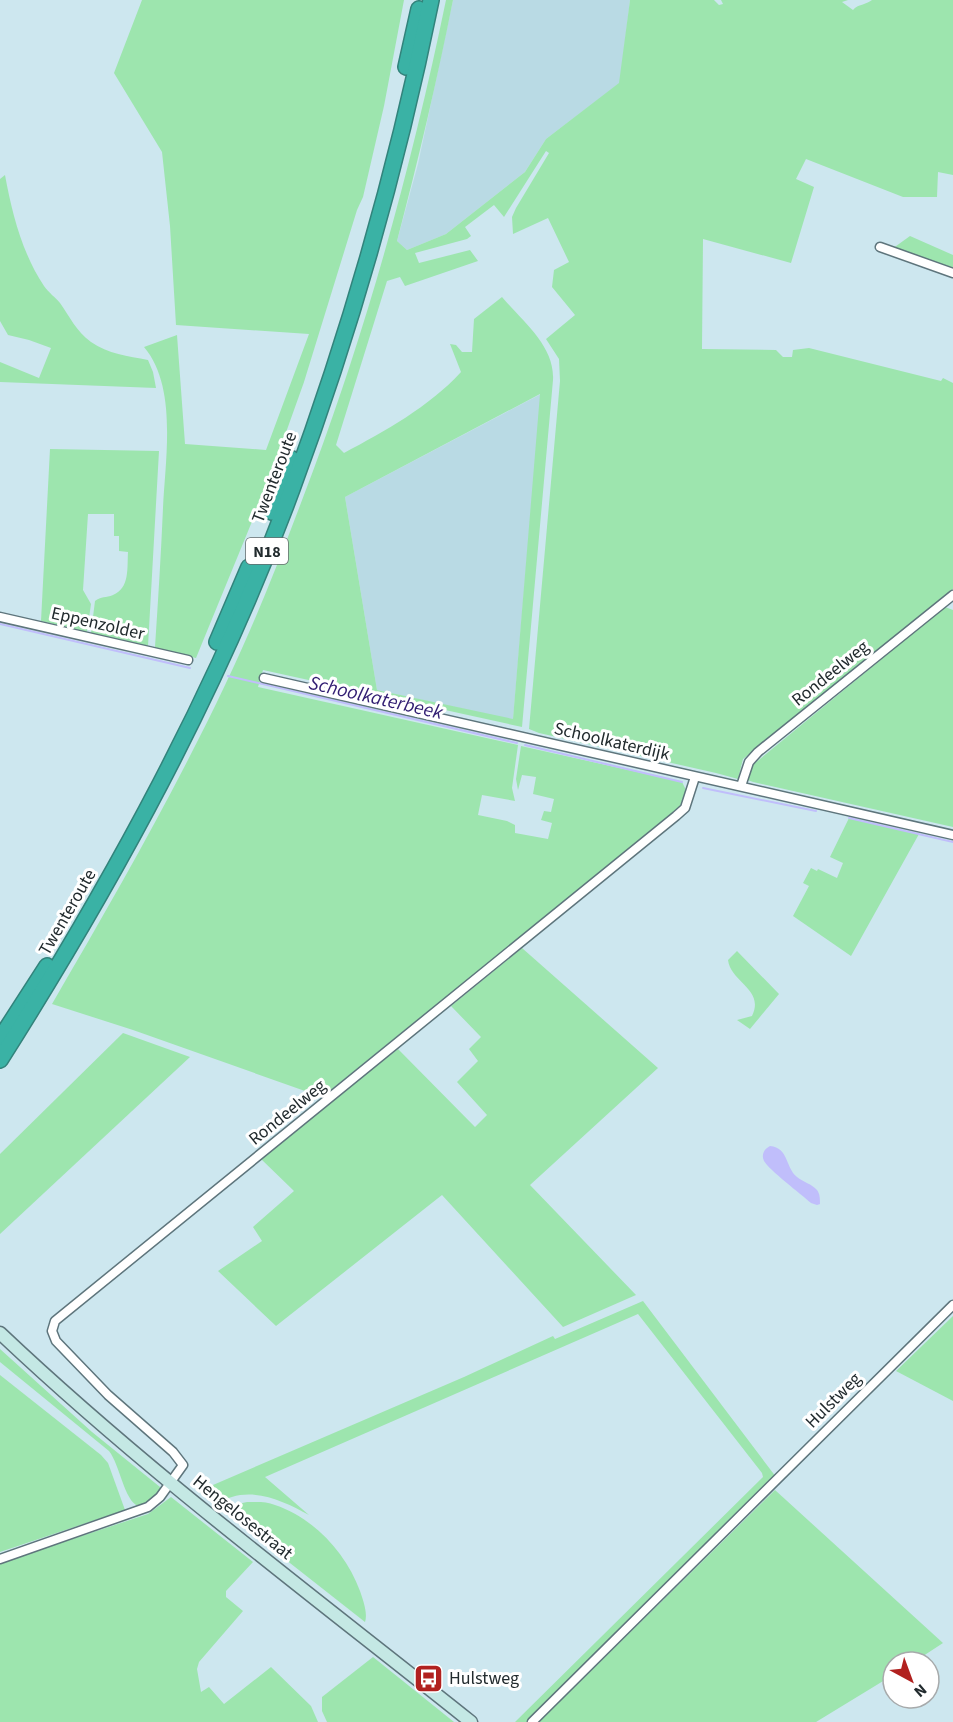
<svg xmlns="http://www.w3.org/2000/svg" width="953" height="1722" font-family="'Source Sans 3',sans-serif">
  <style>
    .built { fill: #b9dae4 }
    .green { fill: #9de5ae; fill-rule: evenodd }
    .water { fill: #c0befb }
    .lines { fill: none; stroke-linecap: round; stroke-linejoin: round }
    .stream { stroke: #c0befb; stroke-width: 2 }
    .street-casing { stroke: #5e757c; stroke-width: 11 }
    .secondary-casing { stroke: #5e757c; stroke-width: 15 }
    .highway-casing { stroke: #32837b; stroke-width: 18 }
    .street { stroke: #fff; stroke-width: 8 }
    .secondary { stroke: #c4e8e4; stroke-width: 12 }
    .highway { stroke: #3ab2a5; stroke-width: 15 }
    .labels { text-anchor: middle; stroke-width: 6; stroke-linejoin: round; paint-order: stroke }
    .shield { fill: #fff; stroke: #646b6d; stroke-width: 1.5 }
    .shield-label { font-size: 16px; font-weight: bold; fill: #222b2e }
    .street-label { font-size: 18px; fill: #222b2e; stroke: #fff }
    .poi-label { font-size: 18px; fill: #222b2e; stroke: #fff; text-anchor: start }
    .water-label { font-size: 20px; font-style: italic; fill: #311d72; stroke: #fff }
  </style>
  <rect width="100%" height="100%" fill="#cde7ef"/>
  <g class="built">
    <polygon points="453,0 630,0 620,83 546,139 525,172 446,234 407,250 397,241 418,164"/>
    <polygon points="541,394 513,720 377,690 345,497"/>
  </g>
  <g class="green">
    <path d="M142,0h262l-20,106 -21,91 -6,13 -53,172 -35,98 -73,178 -33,-7 -8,-4c3,-46 6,-92 8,-139 2,-48 15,-121 -19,-161l33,-12 8,109 81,6 43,-116 -133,-9 -6,-99 -8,-74 -48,-79z"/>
    <path d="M446,0h7c-16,81 -35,161 -56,241l10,9 39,-16 79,-62 21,-33 73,-56 11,-83h84l5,5 4,-1 -2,-4h127l-6,2 11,8c5,-6 13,-5 19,-10h81v175l-15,-3 -1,25h-34l-97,-38 -10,20 18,8 -23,76 -88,-24 -1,110 74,1 7,7h9l1,-7 16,-2 132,33 2,-3 10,5v206l-210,170 -5,20 -22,-6 -177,-40 -10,-4 31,-348 -1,-22 -13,-20 29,-24 -23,-28 2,-17 15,-8 -21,-44 -35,16 -1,-17 4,-9 33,-55 -3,-2 -42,66 -10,-12 -29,22 6,9 -4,3 -52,14 4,10 51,-13 8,11 -73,25 -5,-9 -13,4 -51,164 8,8c41,-22 85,-46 117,-81l-11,-28 6,1 6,7h10l2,-33 28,-22c20,24 53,49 51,83l-31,347 -259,-57 -5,17 260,58 -6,43 3,13 -33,-6 -4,20 29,6 8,4v8l33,6 4,-16 -11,-3 3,-9 7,1 3,-13 -21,-5 3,-17 -14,-2 -4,15 -2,-11 5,-33 161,36 4,8 -6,16 -18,16 -340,275 -189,-67 -81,-26c61,-105 122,-211 174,-321 33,-69 60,-140 87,-212 57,-153 100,-311 133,-471zM540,394l-27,325 -136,-29 -32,-193z"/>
    <path d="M5,175c7,38 17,78 39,111 5,7 11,11 16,17 10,14 16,28 31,39 17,12 37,14 57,18l5,12 3,16 -156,-6v-20l39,16 12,-30 -22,-8 -21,-5 -8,-14v-142z"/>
    <polygon points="910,236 953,255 953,270 892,249"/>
    <path d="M50,449l109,2 -11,195 -57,-13 4,-32c6,-5 11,-3 18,-6 17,-7 14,-27 15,-43l-9,-1v-15h-5v-22h-26l-5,76 8,14 -4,28 -46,-11z"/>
    <polygon points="945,607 953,610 953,827 753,782 745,779 749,768"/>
    <polygon points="849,818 919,834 851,956 793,916 809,886 803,883 811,868 817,871 818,869 837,878 843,863 830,857"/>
    <polygon points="522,948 658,1068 530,1185 636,1295 563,1327 442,1195 276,1326 218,1271 262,1241 253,1227 294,1191 260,1158 398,1049 475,1127 487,1115 457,1082 478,1061 469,1049 481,1037 451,1006"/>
    <path d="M737,951l42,43 -29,35 -13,-9 15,-4c13,-27 -21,-33 -24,-56z"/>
    <polygon points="123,1033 190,1057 0,1234 0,1154"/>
    <path d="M643,1301l133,176 -247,245h-14l248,-245 -1,-4 -124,-159 -373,163 44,38c-27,-15 -63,-32 -93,-10l-17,-14 265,-114 89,-41 2,3z"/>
    <polygon points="953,1316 953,1401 896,1371"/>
    <path d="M0,1349l92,83 68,55 2,2 -10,13 -14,4c-14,-6 -18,-41 -29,-55l-109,-89z"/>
    <polygon points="0,1375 101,1455 108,1463 125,1510 0,1552"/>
    <polygon points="775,1490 943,1643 914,1662 893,1662 893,1675 816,1722 539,1722"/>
    <polygon points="171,1497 253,1562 226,1591 226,1597 243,1611 199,1662 197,1669 201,1692 209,1687 224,1704 271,1667 311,1706 318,1722 0,1722 0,1563 148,1514"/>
    <path d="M247,1502c9,0 19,-1 28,3 39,13 71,48 85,86 3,9 8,22 5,31l-145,-114z"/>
    <polygon points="373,1657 454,1722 327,1722 322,1711 322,1697"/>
  </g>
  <path class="water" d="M770,1146c19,2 15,21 27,31 6,5 15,7 20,13 3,4 3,9 3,14l-3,1 -6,-2c-10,-9 -42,-33 -47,-42 -3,-6 0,-12 6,-15z"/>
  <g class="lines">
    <g class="stream">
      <polyline points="0,624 190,668"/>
      <polyline points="228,676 517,743"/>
      <polyline points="525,745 682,782"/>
      <polyline points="703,788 816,811"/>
      <polyline points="849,818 953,842"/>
    </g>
    <defs>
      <g id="street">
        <polyline points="880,247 953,273"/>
        <polyline points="0,617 188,660"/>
        <polyline points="264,678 953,835"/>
        <polyline points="741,786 749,762 758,752 953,595"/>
        <polyline points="0,1559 148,1507 160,1497 183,1465 173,1452 108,1395 56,1341 52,1331 55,1321 676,816 685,808 695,777"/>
        <polyline points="532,1722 953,1305"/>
      </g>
      <path id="secondary" d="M0,1333c148,140 312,262 471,389"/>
      <g id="highway">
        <polyline points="406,67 419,9"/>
        <polyline points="272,512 292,459"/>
        <polyline points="217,642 249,567"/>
        <polyline points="0,1039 47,966"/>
        <path d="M0,1060c114,-180 218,-370 292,-571 59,-160 105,-321 139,-489"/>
      </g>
    </defs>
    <use href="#street" class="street-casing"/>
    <use href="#secondary" class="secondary-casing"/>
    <use href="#highway" class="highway-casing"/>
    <use href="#street" class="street"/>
    <use href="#secondary" class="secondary"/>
    <use href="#highway" class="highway"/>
  </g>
  <defs>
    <symbol id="bus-square" viewBox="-11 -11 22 22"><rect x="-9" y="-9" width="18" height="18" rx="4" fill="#b1211f" stroke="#fff"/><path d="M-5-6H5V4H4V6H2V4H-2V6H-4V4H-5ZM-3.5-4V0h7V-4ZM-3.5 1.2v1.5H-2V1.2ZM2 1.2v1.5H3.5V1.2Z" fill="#fff"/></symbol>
  </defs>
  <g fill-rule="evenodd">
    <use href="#bus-square" x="412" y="1662" width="33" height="33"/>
  </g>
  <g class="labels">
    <rect class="shield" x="246" y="538" width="42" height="26" rx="4.5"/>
    <g class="shield-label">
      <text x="267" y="557">N18</text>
    </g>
    <g class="street-label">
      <text transform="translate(274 477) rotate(-69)" y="6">Twenteroute</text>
      <text transform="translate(98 623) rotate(13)" y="6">Eppenzolder</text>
      <text transform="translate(830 673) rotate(-39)" y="6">Rondeelweg</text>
      <text transform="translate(612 741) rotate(13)" y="6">Schoolkaterdijk</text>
      <text transform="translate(67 912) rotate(-60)" y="6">Twenteroute</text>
      <text transform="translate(287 1112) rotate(-39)" y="6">Rondeelweg</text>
      <text transform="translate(833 1400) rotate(-45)" y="6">Hulstweg</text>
      <text transform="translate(243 1517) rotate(39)" y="6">Hengelosestraat</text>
    </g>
    <g class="poi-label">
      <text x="449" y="1684">Hulstweg</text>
    </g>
    <g class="water-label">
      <text transform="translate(376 697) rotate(13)" y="7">Schoolkaterbeek</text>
    </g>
  </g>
  <g transform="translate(911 1680) rotate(139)"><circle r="28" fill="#ffffff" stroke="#a7aaab" stroke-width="1.5"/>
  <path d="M0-4.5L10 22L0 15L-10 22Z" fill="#b1211f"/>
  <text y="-9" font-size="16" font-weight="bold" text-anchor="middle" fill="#222b2e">N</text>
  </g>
</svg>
